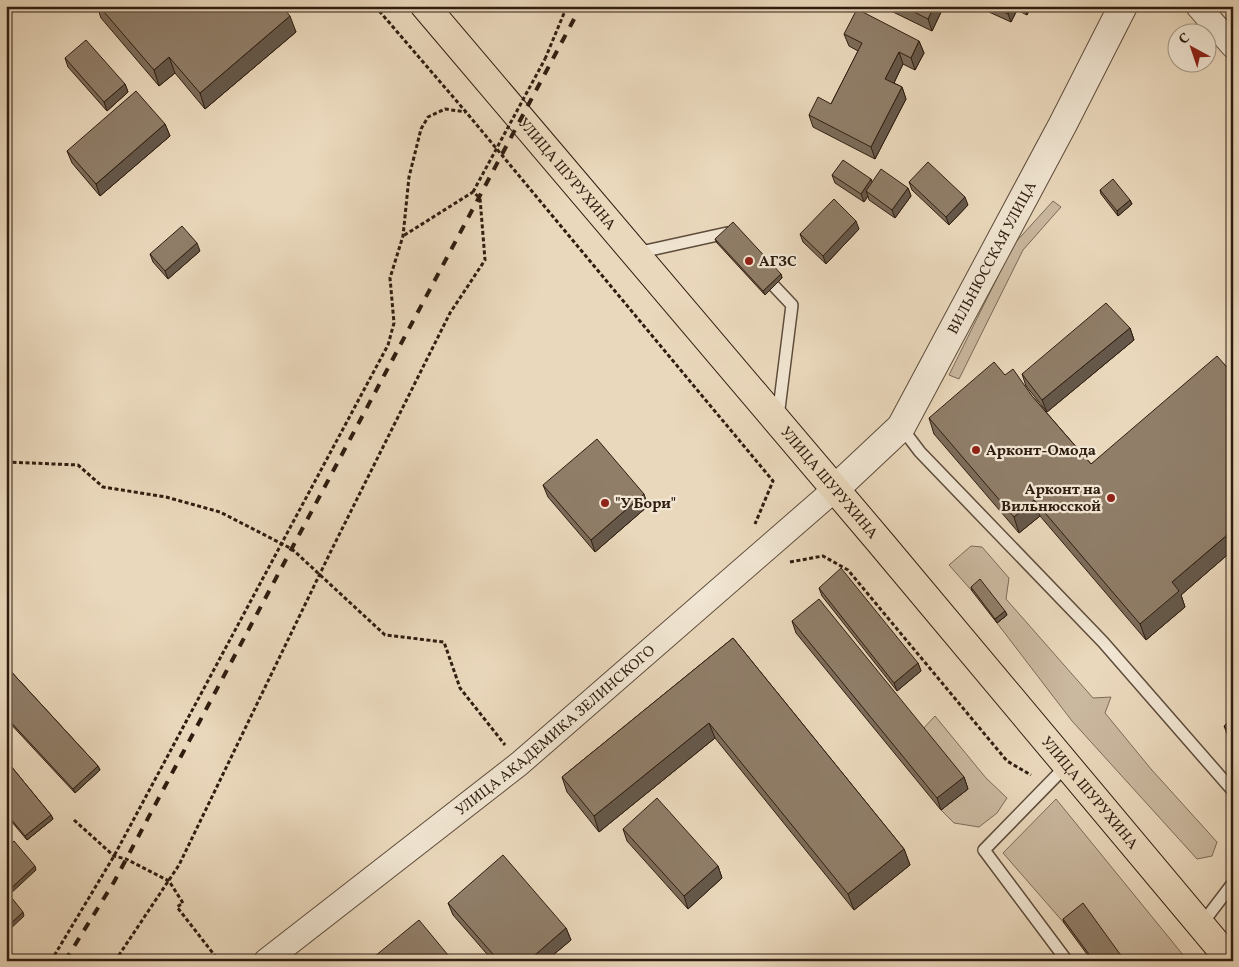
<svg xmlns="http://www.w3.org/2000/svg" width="1239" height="967" font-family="Vollkorn,serif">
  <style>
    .green { fill: #cab89f; stroke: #7c6a58 }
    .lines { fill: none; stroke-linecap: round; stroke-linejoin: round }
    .service-casing { stroke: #5e4c3b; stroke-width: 14 }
    .minor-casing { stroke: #5e4c3b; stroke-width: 26 }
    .tertiary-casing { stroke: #5e4c3b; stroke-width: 30 }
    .trunk-casing { stroke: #2f1d10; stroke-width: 30 }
    .path { stroke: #2f1d10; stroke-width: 3; stroke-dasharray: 4 2.5; stroke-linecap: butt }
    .service { stroke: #f1e6d3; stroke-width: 11 }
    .minor { stroke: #f1e6d3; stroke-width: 24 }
    .tertiary { stroke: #f1e6d3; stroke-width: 28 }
    .trunk { stroke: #ead8bc; stroke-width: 28 }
    .rail { stroke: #2f1d10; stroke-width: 4; stroke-dasharray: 9 9; stroke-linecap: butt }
    .path-bridge { stroke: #2f1d10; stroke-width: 3; stroke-dasharray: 4 2.5; stroke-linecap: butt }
    .wall { fill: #7c6c5a; stroke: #2f1d10 }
    .shaded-wall { fill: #65584a; stroke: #2f1d10 }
    .building { fill: #907e69; stroke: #2f1d10 }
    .poi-dot { fill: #8f2418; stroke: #f1e6d3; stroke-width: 2 }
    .labels { text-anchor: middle; stroke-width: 4.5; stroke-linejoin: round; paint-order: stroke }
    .street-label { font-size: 15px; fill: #2f1d10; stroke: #f1e6d3 }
    .poi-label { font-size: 15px; font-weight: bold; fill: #2f1d10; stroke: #f1e6d3; text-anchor: start }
  </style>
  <rect width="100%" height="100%" fill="#ead8bc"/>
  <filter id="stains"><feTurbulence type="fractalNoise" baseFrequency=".004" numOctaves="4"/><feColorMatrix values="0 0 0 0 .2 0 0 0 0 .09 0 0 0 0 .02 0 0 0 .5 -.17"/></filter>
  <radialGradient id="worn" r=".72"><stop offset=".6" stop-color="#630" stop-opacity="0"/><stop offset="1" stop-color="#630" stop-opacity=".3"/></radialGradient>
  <g class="green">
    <polygon points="1053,201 1061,207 1023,250 959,379 949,375 1014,244"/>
    <polygon points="971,546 982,547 1009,578 1006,599 1093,698 1111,697 1105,713 1151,769 1217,842 1212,856 1197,859 1072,721 997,623 1007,615 972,591 949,565"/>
    <polygon points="935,716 986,778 1007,798 997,813 979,827 954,823 941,810 968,789 921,731"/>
    <polygon points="1056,799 1188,961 1124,961 1085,908 1064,923 1003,853"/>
  </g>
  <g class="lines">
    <defs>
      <g id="service">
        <polyline points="636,253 727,233"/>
        <polyline points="774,286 792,305 778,417"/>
        <polyline points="901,427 920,452 1103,642 1233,791"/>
        <polyline points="1201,925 1233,883"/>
        <polyline points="1067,961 984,850 1067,765"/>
      </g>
      <g id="minor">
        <polyline points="1198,6 1233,46"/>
        <path id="s1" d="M266,961l253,-197 315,-274"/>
      </g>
      <g id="tertiary">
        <path id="s2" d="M834,490l67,-63 162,-303 60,-118"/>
      </g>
      <g id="trunk">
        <path id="s3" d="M425,6l455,536 351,419"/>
      </g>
    </defs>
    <use href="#service" class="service-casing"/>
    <use href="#minor" class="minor-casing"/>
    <use href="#tertiary" class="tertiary-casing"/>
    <use href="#trunk" class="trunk-casing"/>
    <g class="path">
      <polyline points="375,6 466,112 773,481 755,524"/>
      <polyline points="545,59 567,6"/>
      <polyline points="6,462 78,465 103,487 166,497 220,512 292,549 385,635 444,642 460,688 505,745"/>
      <polyline points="790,562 823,556 848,570 1007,761 1031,775"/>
      <polyline points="74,820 114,856 126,859 169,881 183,903 177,907 219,961"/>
      <polyline points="51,961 114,856 388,345 394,323 390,278 403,236 409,177 421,129 428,117 445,109 466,112"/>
      <polyline points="115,961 179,865 330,553 450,313 485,260 480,198 473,192 403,236"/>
    </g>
    <use href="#service" class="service"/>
    <use href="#minor" class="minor"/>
    <use href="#tertiary" class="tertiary"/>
    <use href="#trunk" class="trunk"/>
    <polyline class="rail" points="65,961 114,882 581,6"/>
    <polyline class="path-bridge" points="473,192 545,59"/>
  </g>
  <g class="wall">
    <polygon points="97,6 282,6 296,32 205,109 175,73 159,86 101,18"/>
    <polygon points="889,6 944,6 932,31 891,11"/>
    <polygon points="987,6 1031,6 1027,15 1017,10 1011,22 989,12"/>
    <polygon points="844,34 919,41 924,53 915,70 903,64 894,83 902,87 906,99 875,159 813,127 809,115 831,104 858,51 849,46"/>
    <polygon points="65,58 125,84 128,92 107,111 68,67"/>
    <polygon points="165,124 170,136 100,196 72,163 67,151"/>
    <polygon points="832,175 871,179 872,182 908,188 911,196 895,218 869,200 868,196 864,202 835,183"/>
    <polygon points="909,182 968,205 949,225 912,190"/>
    <polygon points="1100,190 1130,200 1132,204 1118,216 1101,194"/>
    <polygon points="859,229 826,264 803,242 800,234"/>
    <polygon points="715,239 781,274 782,278 765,295 717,243"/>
    <polygon points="200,251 168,279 153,262 150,254"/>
    <polygon points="1130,328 1134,340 1047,412 1026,386 1022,374"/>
    <polygon points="1233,374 1233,550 1181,595 1185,607 1146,640 1040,516 1019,533 934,434 929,418 1005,375 1032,396 1091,464"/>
    <polygon points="543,485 648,506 595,552 548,497"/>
    <polygon points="971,587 1005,611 1007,615 997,623 972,591"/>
    <polygon points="819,588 918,663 921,671 897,691 822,596"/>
    <polygon points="792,621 964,777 968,789 941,810 796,633"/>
    <polygon points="733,638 904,849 910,865 854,910 715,738 599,832 567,792 562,777"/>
    <polygon points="6,666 98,766 100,770 75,793 6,719"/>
    <polygon points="1233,718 1233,744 1230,741 1224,726"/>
    <polygon points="6,760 51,815 53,819 27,840 6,815"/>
    <polygon points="623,829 718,866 722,878 688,909 627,841"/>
    <polygon points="448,903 566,928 571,940 546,961 493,961 453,915"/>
    <polygon points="1063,919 1125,961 1092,961 1064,923"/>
  </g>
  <g class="shaded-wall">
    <polygon points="934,6 944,6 932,31 928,19"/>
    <polygon points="1012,6 1016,6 1017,10 1011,22 1008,14"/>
    <polygon points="1024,6 1031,6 1027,15"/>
    <polygon points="290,16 296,32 205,109 200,93"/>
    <polygon points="919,41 924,53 915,70 911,58"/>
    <polygon points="899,52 903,64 890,91 885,79"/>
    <polygon points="169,57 175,73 159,86 154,70"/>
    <polygon points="125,84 128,92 107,111 104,102"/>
    <polygon points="902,87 906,99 875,159 871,147"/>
    <polygon points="165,124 170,136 100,196 96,184"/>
    <polygon points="871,179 874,187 866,191 868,196 864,202 861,194"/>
    <polygon points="908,188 911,196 895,218 892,210"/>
    <polygon points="965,197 968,205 949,225 946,217"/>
    <polygon points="1130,200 1132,204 1118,216 1117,211"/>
    <polygon points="856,221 859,229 826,264 823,256"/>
    <polygon points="197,243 200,251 168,279 165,271"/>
    <polygon points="781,274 782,278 765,295 763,291"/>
    <polygon points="1130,328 1134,340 1047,412 1042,400"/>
    <polygon points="644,494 648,506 595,552 591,540"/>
    <polygon points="1034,500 1040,516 1019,533 1014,517"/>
    <polygon points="1233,530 1233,550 1181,595 1185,607 1146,640 1140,624 1172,582"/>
    <polygon points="1005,611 1007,615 997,623 995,619"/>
    <polygon points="918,663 921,671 897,691 894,683"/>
    <polygon points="709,723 715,738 599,832 594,816"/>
    <polygon points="98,766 100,770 75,793 73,789"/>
    <polygon points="964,777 968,789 941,810 937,798"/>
    <polygon points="51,815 53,819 27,840 25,836"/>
    <polygon points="904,849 910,865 854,910 848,894"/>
    <polygon points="35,866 36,870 8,896 7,892"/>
    <polygon points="718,866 722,878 688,909 684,896"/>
    <polygon points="23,912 24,916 6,933 6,928"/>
    <polygon points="566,928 571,940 546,961 528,961"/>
  </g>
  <g class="building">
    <polygon points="99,6 282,6 290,16 200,93 169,57 154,70"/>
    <polygon points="902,6 934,6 928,19"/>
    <polygon points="992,6 1012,6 1008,14"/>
    <polygon points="857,9 919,41 911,58 899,52 885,79 902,87 871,147 809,115 818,97 831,104 862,43 844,34"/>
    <polygon points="86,40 125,84 104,102 65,58"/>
    <polygon points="136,91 165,124 96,184 67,151"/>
    <polygon points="843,160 871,179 861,194 832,175"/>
    <polygon points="928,162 965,197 946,217 909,182"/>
    <polygon points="881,169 908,188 892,210 866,191"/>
    <polygon points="1113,179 1130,200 1117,211 1100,190"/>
    <polygon points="834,199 856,221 823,256 800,234"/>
    <polygon points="733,222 781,274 763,291 715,239"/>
    <polygon points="182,226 197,243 165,271 150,254"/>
    <polygon points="1106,303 1130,328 1042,400 1022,374"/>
    <polygon points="1217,356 1233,374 1233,530 1172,582 1179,591 1140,624 1034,500 1014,517 929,418 994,362 1005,375 1013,369 1032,396 1091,464"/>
    <polygon points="597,439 644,494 591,540 543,485"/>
    <polygon points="841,568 918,663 894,683 819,588"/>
    <polygon points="980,579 1005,611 995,619 971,587"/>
    <polygon points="819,599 964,777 937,798 792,621"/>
    <polygon points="733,638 904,849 848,894 709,723 594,816 562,777"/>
    <polygon points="6,666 98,766 73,789 6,717"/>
    <polygon points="1233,718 1233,735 1224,726"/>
    <polygon points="6,760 51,815 25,836 6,813"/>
    <polygon points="657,798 718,866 684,896 623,829"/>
    <polygon points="14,841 35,866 7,892 23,912 6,928 6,848"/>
    <polygon points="503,855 566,928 528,961 499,961 448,903"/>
    <polygon points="1083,903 1125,961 1094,961 1063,919"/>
    <polygon points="419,920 453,961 369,961"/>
  </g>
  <g class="poi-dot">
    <circle cx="749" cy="261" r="5"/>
    <circle cx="976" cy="450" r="5"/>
    <circle cx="1111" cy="498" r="5"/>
    <circle cx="605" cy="503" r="5"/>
  </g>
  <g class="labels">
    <g class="street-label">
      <text dy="5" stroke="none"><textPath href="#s3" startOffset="220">УЛИЦА ШУРУХИНА</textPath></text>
      <text dy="5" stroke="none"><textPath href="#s2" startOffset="284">ВИЛЬНЮССКАЯ УЛИЦА</textPath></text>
      <text dy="5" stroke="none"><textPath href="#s3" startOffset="625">УЛИЦА ШУРУХИНА</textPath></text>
      <text dy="5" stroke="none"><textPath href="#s1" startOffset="370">УЛИЦА АКАДЕМИКА ЗЕЛИНСКОГО</textPath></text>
      <text dy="5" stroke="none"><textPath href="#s3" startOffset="1030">УЛИЦА ШУРУХИНА</textPath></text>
    </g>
    <g class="poi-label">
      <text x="759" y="266">АГЗС</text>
      <text x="986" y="455">Арконт-Омода</text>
      <text x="1101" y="494" text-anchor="end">Арконт на<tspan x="1101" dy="17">Вильнюсской</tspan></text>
      <text x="615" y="508">"У Бори"</text>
    </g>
  </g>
  <rect width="1239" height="967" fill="none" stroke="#ead8bc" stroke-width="25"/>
  <rect x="8" y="8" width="1224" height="952" fill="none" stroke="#2f1d10" stroke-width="2.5"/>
  <rect x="12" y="12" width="1214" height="942" fill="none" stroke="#2f1d10"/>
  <g transform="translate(1192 48) rotate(320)"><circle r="24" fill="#f1e6d3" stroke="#a39685"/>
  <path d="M0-4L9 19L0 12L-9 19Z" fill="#8f2418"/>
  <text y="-8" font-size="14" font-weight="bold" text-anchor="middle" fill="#2f1d10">С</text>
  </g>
  <rect width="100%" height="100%" filter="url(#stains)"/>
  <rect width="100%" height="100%" fill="url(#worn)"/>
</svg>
